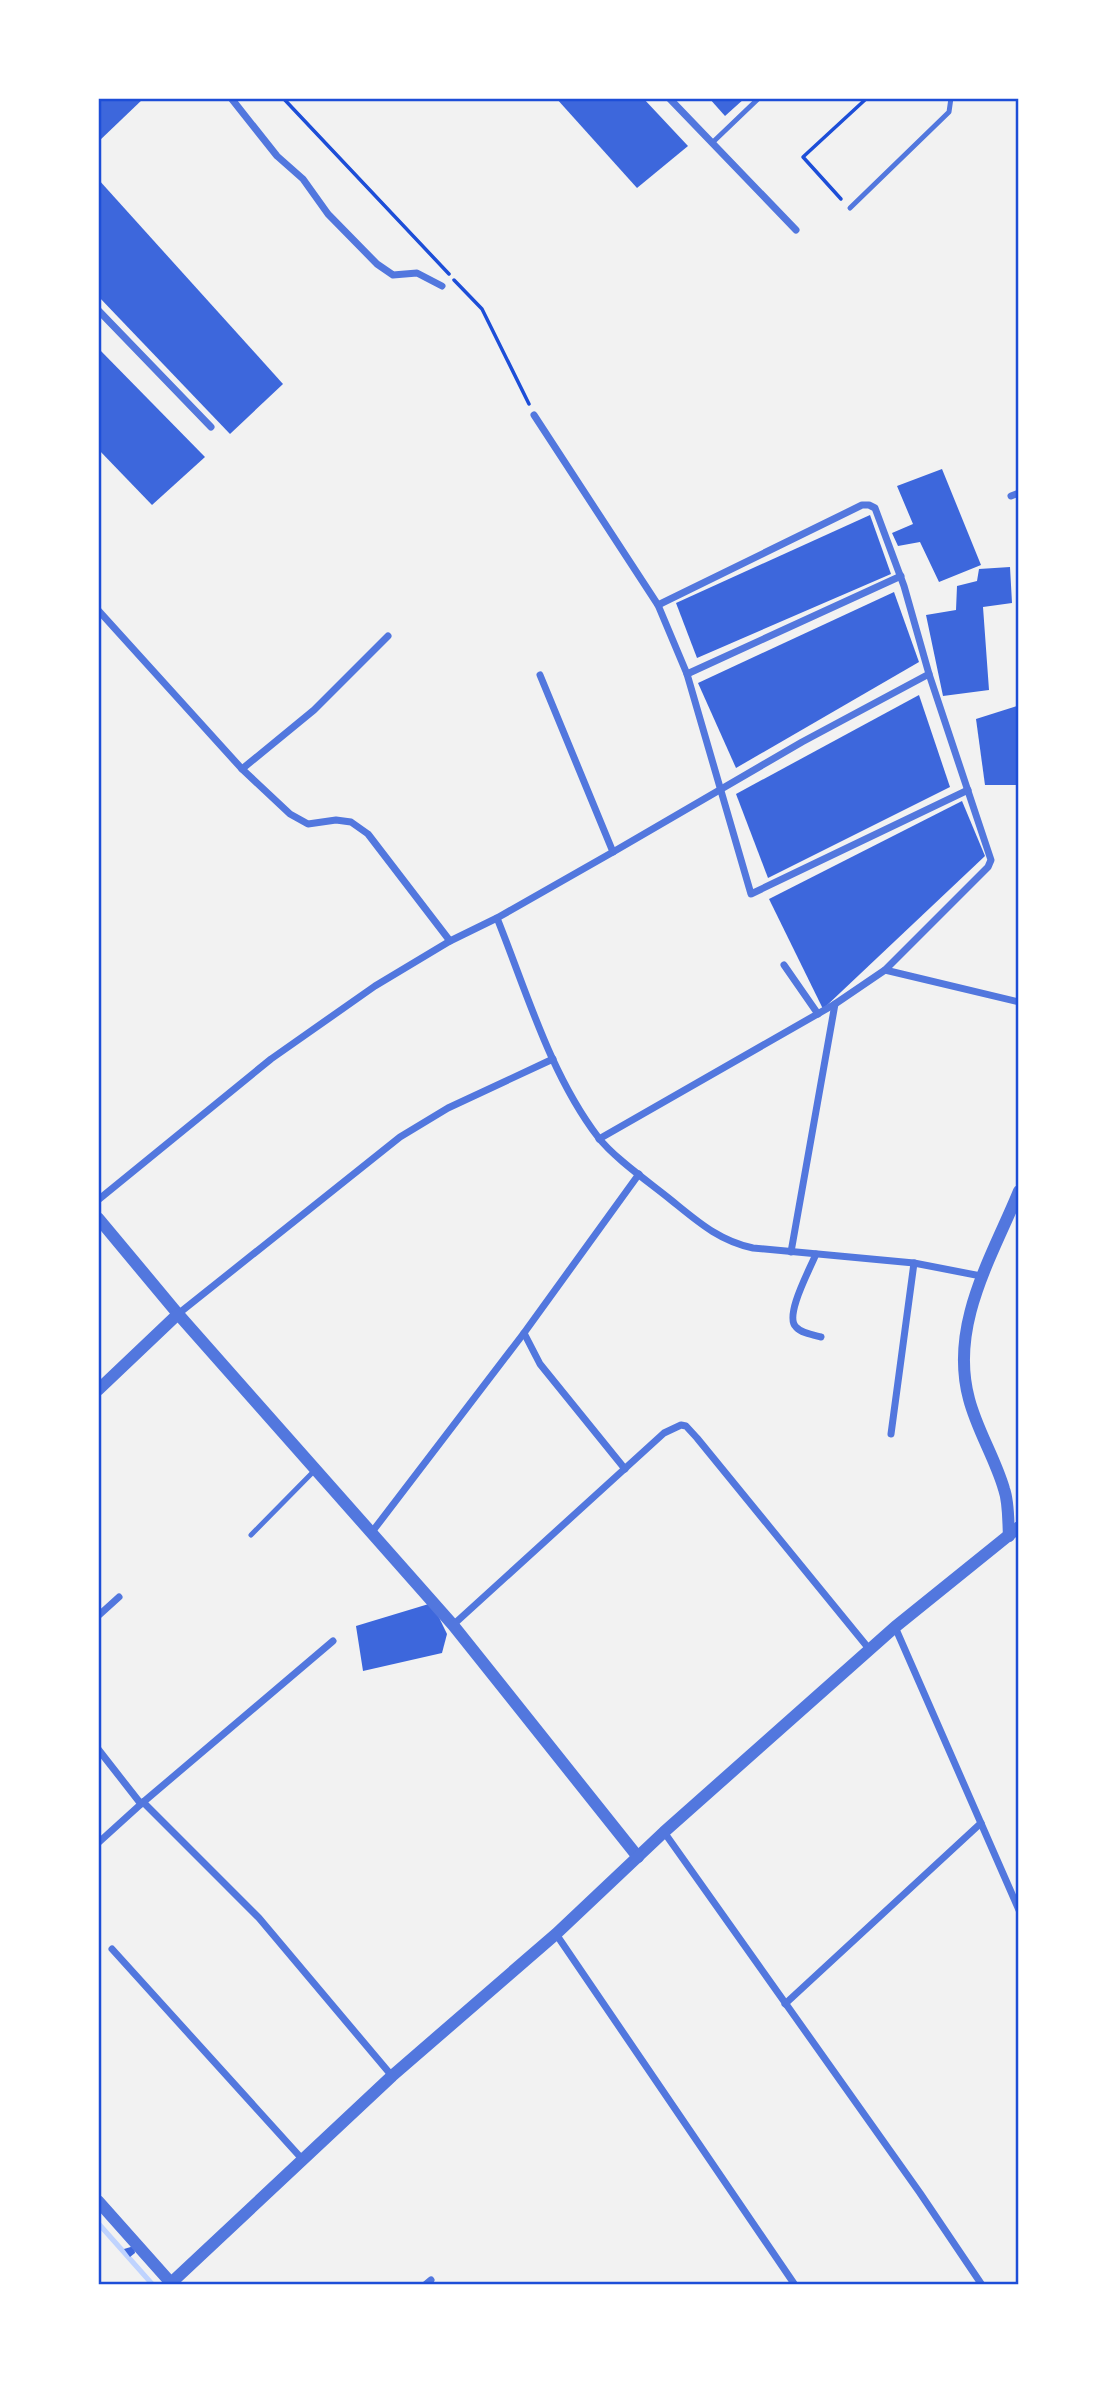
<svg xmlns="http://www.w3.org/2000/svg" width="1117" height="2383" font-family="Raleway,sans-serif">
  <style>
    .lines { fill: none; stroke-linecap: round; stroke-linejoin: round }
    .stream { stroke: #bfd3fe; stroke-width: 5 }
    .building { fill: #3d67dc }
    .path { stroke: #1d4ed8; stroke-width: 3.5 }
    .service { stroke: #5277de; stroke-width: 5 }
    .minor { stroke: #5277de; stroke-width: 7 }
    .tertiary { stroke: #5277de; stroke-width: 12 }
    .neatline { fill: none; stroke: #1d4ed8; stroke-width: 2.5 }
  </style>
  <rect width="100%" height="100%" fill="#f2f2f2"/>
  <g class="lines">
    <polyline class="stream" points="98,2223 153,2285"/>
  </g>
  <g class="building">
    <polygon points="98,98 144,98 98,142"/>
    <polygon points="556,98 643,98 688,146 637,188"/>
    <polygon points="709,98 745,98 725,116"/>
    <polygon points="98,179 283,384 230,434 98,296"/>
    <polygon points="98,348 205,457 152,505 98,449"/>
    <polygon points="942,469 981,565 939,582 920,542 898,546 892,533 913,524 897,486"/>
    <polygon points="870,515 891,574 697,658 676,603"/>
    <polygon points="1010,567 1012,603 983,607 989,690 943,696 926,615 956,610 957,586 977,581 979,569"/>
    <polygon points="894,592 919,662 736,768 698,683"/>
    <polygon points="919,695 950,787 768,878 736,794"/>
    <polygon points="1017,706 1019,785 985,785 976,719"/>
    <polygon points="962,801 985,856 823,1009 769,899"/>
    <polygon points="432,1603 447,1634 442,1653 363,1671 356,1626"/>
    <polygon points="134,2246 135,2253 130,2257 124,2249"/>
  </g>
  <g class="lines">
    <g class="path">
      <polyline points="283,98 449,274"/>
      <polyline points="841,199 803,157 867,98"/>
      <polyline points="454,280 482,309 529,404"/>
    </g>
    <g class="service">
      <polyline points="712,143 759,98"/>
      <polyline points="850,208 949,112 951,98"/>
      <polyline points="251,1535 316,1469"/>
    </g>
    <g class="minor">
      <polyline points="231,98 277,156 303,179 328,214 377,264 393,275 417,273 442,286"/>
      <polyline points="669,98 796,230"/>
      <polyline points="98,310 211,427"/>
      <polyline points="534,415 658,605 687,674 751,894 968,790"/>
      <polyline points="1011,496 1019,493"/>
      <polyline points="98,610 242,769 290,814 308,824 336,820 351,822 368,834 450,941"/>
      <polyline points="687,674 901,576"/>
      <polyline points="540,675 613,852"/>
      <polyline points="242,769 314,710 388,636"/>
      <path d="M497,918c29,72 53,156 101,219 15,20 52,46 73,63 26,21 48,41 82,48l161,15 67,13"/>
      <polyline points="784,965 818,1014"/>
      <polyline points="885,970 1019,1002"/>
      <polyline points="599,1139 835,1004 885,970 988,867 991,860 929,674 904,586 875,508 869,505 862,505 658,605"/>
      <polyline points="98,1200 271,1059 375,986 450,941 497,918 613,852 802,742 929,674"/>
      <polyline points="791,1252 835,1004"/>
      <path d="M816,1254c-6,15 -32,62 -20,73 5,6 17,8 25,10"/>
      <polyline points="178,1314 400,1137 448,1108 553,1059"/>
      <polyline points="524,1333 540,1364 625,1469"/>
      <polyline points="891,1434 914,1263"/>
      <polyline points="372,1532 524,1333 639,1174"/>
      <polyline points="98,1616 119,1597"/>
      <polyline points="453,1625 664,1433 681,1425 686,1426 697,1438 870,1650"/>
      <polyline points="895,1627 1019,1910"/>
      <polyline points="98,1749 141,1804"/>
      <polyline points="143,1802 259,1918 392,2076"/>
      <polyline points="664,1832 920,2193 982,2285"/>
      <polyline points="98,1843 141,1804 333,1641"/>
      <polyline points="556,1934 795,2285"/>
      <polyline points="112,1949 303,2160"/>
      <polyline points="785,2004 981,1823"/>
      <polyline points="425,2285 431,2280"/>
    </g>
    <g class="tertiary">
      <polyline points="98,1218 178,1314 453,1625 638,1857"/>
      <polyline points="98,1390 178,1314"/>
      <path d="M1009,1536c-1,-15 0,-33 -5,-47 -9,-31 -27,-59 -35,-90 -20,-74 23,-142 50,-208"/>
      <polyline points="98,2201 171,2283"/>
      <polyline points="169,2285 392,2076 556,1934 664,1832 895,1627 1019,1527"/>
    </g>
  </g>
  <rect width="1117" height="2383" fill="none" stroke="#ffffff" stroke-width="200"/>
  <rect x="100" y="100" width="917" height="2183" class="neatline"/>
</svg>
